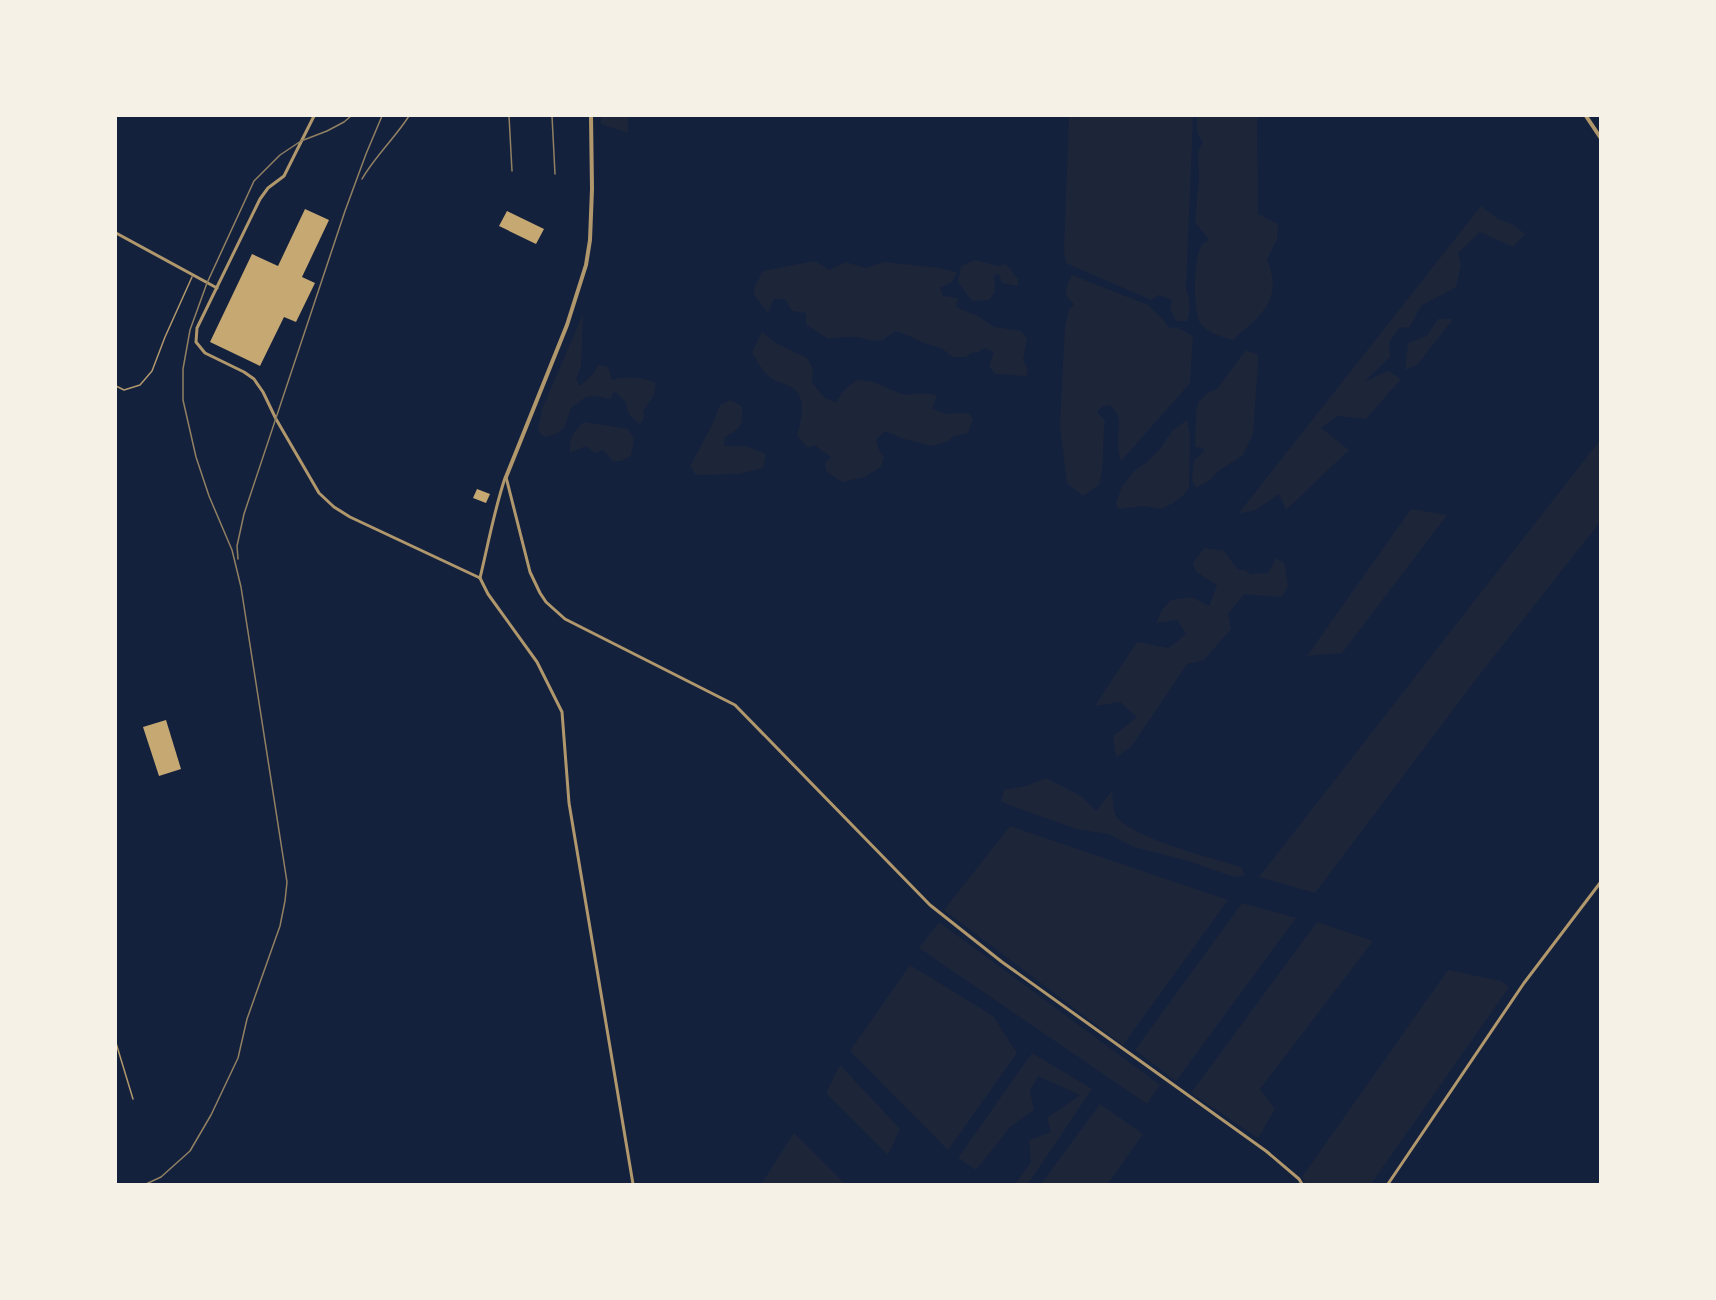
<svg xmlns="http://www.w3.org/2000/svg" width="1716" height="1300" font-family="Ubuntu,sans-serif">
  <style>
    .green { fill: #1d2539 }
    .building { fill: #c6a872 }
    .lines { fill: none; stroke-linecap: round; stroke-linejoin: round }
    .service { stroke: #b1986c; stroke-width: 1.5 }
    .minor { stroke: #b1986c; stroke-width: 3 }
    .tertiary { stroke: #b1986c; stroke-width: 4 }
    .rail { stroke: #918062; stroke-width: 1.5 }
  </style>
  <rect width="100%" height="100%" fill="#14213d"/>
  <g class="green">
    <polygon points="601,116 628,116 628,133 601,124"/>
    <path d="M1069,116h124l-7,172c4,12 5,21 1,33h-11l-6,-13 2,-8 -13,-5 -8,5 -85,-37 -2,-12z"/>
    <path d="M1197,116h60l1,98 20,10 -1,16 -10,19c17,42 -6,55 -34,81 -11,-3 -26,-7 -33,-17 -7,-11 -7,-67 2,-78 2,-2 5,-4 7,-5l-14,-18 4,-43 -1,-28 5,-9 -6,-9z"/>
    <polygon points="1481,206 1498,219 1512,224 1525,234 1513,247 1480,232 1458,253 1461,265 1456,287 1421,306 1409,328 1400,327 1389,343 1390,357 1364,382 1388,371 1401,379 1366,419 1338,416 1321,428 1349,450 1286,510 1279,494 1256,510 1238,514"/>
    <polygon points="975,260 998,266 1006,264 1018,279 1018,286 1002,283 999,274 994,275 995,292 989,300 972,301 958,282 961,266"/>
    <polygon points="815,261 829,270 846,262 865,268 885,262 939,268 957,272 952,282 940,288 943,296 958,298 956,307 978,316 994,327 1021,331 1027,339 1023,360 1028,370 1026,376 995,374 989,366 994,352 985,348 978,352 971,353 966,357 953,357 941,348 924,343 909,336 895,331 883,340 873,341 859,337 844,337 828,339 806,324 806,313 792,311 785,299 774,299 768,313 754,295 755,286 763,271"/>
    <path d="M1072,275l76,30 15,14 6,9 8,-1 16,9 -3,47 -69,78c-1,-4 -3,-10 -3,-15 -2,-18 8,-27 -9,-41l-6,1 -6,6 8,9c-3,21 0,43 -6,64l-16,11 -16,-13 -7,-58 5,-99 4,-16 5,-6 -8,-8 1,-11z"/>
    <path d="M583,314l-2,53 -5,12 4,7 13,-12 5,-9 10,2 4,13c16,-4 29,-3 44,3l-2,12 -11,16 1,7 -4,6c-9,-6 -13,-11 -14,-22l-12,-11 -4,8 -14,-3 -10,1 -15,11 -7,20 -8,6 -11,3 -7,-6 4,-22z"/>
    <polygon points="1438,319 1453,319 1417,365 1405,370 1408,343 1427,336"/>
    <path d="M762,332l14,11 31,15 6,11 -1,14 13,15 11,4 9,-13 12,-9 16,2 31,13 18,-2 15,2 -5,14 15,5 15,-1 8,1 3,5 -5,14 -15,3 -4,5 -18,5 -27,-7 -19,-8 -9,9 3,10 5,7 -3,10 -16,10 -23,5 -15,-10 -2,-8 6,-7 -17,-12 -6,3 -11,-13c4,-13 10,-36 -3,-46 -6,-5 -15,-6 -22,-10 -10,-7 -14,-17 -20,-27z"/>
    <polygon points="1246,350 1258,355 1258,364 1253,434 1243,455 1217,472 1210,480 1196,488 1192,480 1194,460 1203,453 1204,448 1195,447 1196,411 1199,401 1209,392 1217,389"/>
    <path d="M730,400l12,6c0,20 1,21 -17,31l-1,9h22l20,8 -3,14 -25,6 -42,1 -6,-9 21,-39 9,-22z"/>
    <polygon points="1187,420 1190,437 1189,487 1184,495 1173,503 1161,509 1144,506 1118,509 1116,502 1122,487 1134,471 1147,462 1160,449 1172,431"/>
    <path d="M584,422l44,7 6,10 -3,17 -10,5h-8l-10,-11 -8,3 -9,-7 -16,7c-1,-15 3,-21 14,-31z"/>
    <polygon points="1600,440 1600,522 1477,678 1315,893 1259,877"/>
    <polygon points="1411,509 1447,515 1342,653 1307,656"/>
    <polygon points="1204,548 1224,551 1238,570 1245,570 1251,574 1268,573 1276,558 1284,563 1288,586 1282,597 1244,594 1228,614 1231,629 1204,660 1187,664 1131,747 1116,757 1113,736 1137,717 1120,702 1095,706 1137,642 1169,648 1186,634 1177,620 1156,623 1162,610 1171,600 1192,597 1209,606 1217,585 1196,572 1193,563"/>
    <path d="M1046,778l35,18 15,15 16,-20c1,6 1,16 3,23 11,23 101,45 126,53l4,8 -11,2 -46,-16 -54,-14 -26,-13 -32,-5 -75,-27 3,-12 22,-4z"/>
    <polygon points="1010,826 1228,900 1123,1045 944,910"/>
    <polygon points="1242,903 1296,918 1176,1081 1135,1050"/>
    <polygon points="939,922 1160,1085 1147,1104 919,948"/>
    <polygon points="1317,922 1373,941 1260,1089 1275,1109 1258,1138 1191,1093"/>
    <polygon points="910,965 993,1016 1017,1053 948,1150 850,1051"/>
    <polygon points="1448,970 1501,981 1509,987 1371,1184 1306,1184 1302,1177"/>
    <polygon points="1032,1053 1092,1089 1028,1184 1015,1184 1031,1162 1029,1140 1051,1132 1047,1118 1080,1095 1038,1076 1030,1091 1034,1110 1011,1126 976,1170 958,1158"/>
    <polygon points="840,1065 900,1129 888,1155 826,1093"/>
    <polygon points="1100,1104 1143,1134 1108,1184 1041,1184"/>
    <polygon points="794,1133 845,1184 761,1184"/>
  </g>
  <g class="building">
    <polygon points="305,209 329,220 302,277 315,283 296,322 284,317 260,366 210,342 252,254 278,266"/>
    <polygon points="507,211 544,229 536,244 499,226"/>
    <polygon points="477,489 490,494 486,503 473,498"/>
    <polygon points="166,720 181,769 159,776 143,727"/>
  </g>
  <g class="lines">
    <g class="service">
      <polyline points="116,386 124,390 140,385 152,371 165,337 192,277"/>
      <polyline points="116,1043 133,1099"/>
    </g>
    <g class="minor">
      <polyline points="314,116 284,176 268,188 260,199 197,328 196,342 205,353 244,372 254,379 263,392 276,419 319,493 334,507 350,517 480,578"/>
      <polyline points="116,233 217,288"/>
      <polyline points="506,477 530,572 540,593 546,602 565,619 735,705 930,905 1002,962 1266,1151 1299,1179 1302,1184"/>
      <polyline points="480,578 488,594 537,662 562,712 569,803 633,1184"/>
      <path d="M480,578c8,-33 14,-67 25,-100"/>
      <polyline points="1388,1184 1524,983 1600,883"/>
    </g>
    <g class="tertiary">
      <polyline points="1586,116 1600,137"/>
      <polyline points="506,477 567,325 586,265 590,240 592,189 591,116"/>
    </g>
    <g class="rail">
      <polyline points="509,116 512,171"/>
      <polyline points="552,116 555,174"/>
      <path d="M362,179c13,-23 33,-41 47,-63"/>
      <polyline points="238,559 237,546 244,514 345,211 366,154 382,116"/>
      <polyline points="146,1184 161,1177 190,1151 211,1115 238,1058 247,1019 280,926 285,901 287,882 241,587 232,550 209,496 196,457 183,400 183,369 190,330 207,283 254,181 280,155 301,141 327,131 344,122 351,116"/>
    </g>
  </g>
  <rect width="1716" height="1300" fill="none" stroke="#f6f1e7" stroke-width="234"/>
</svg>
